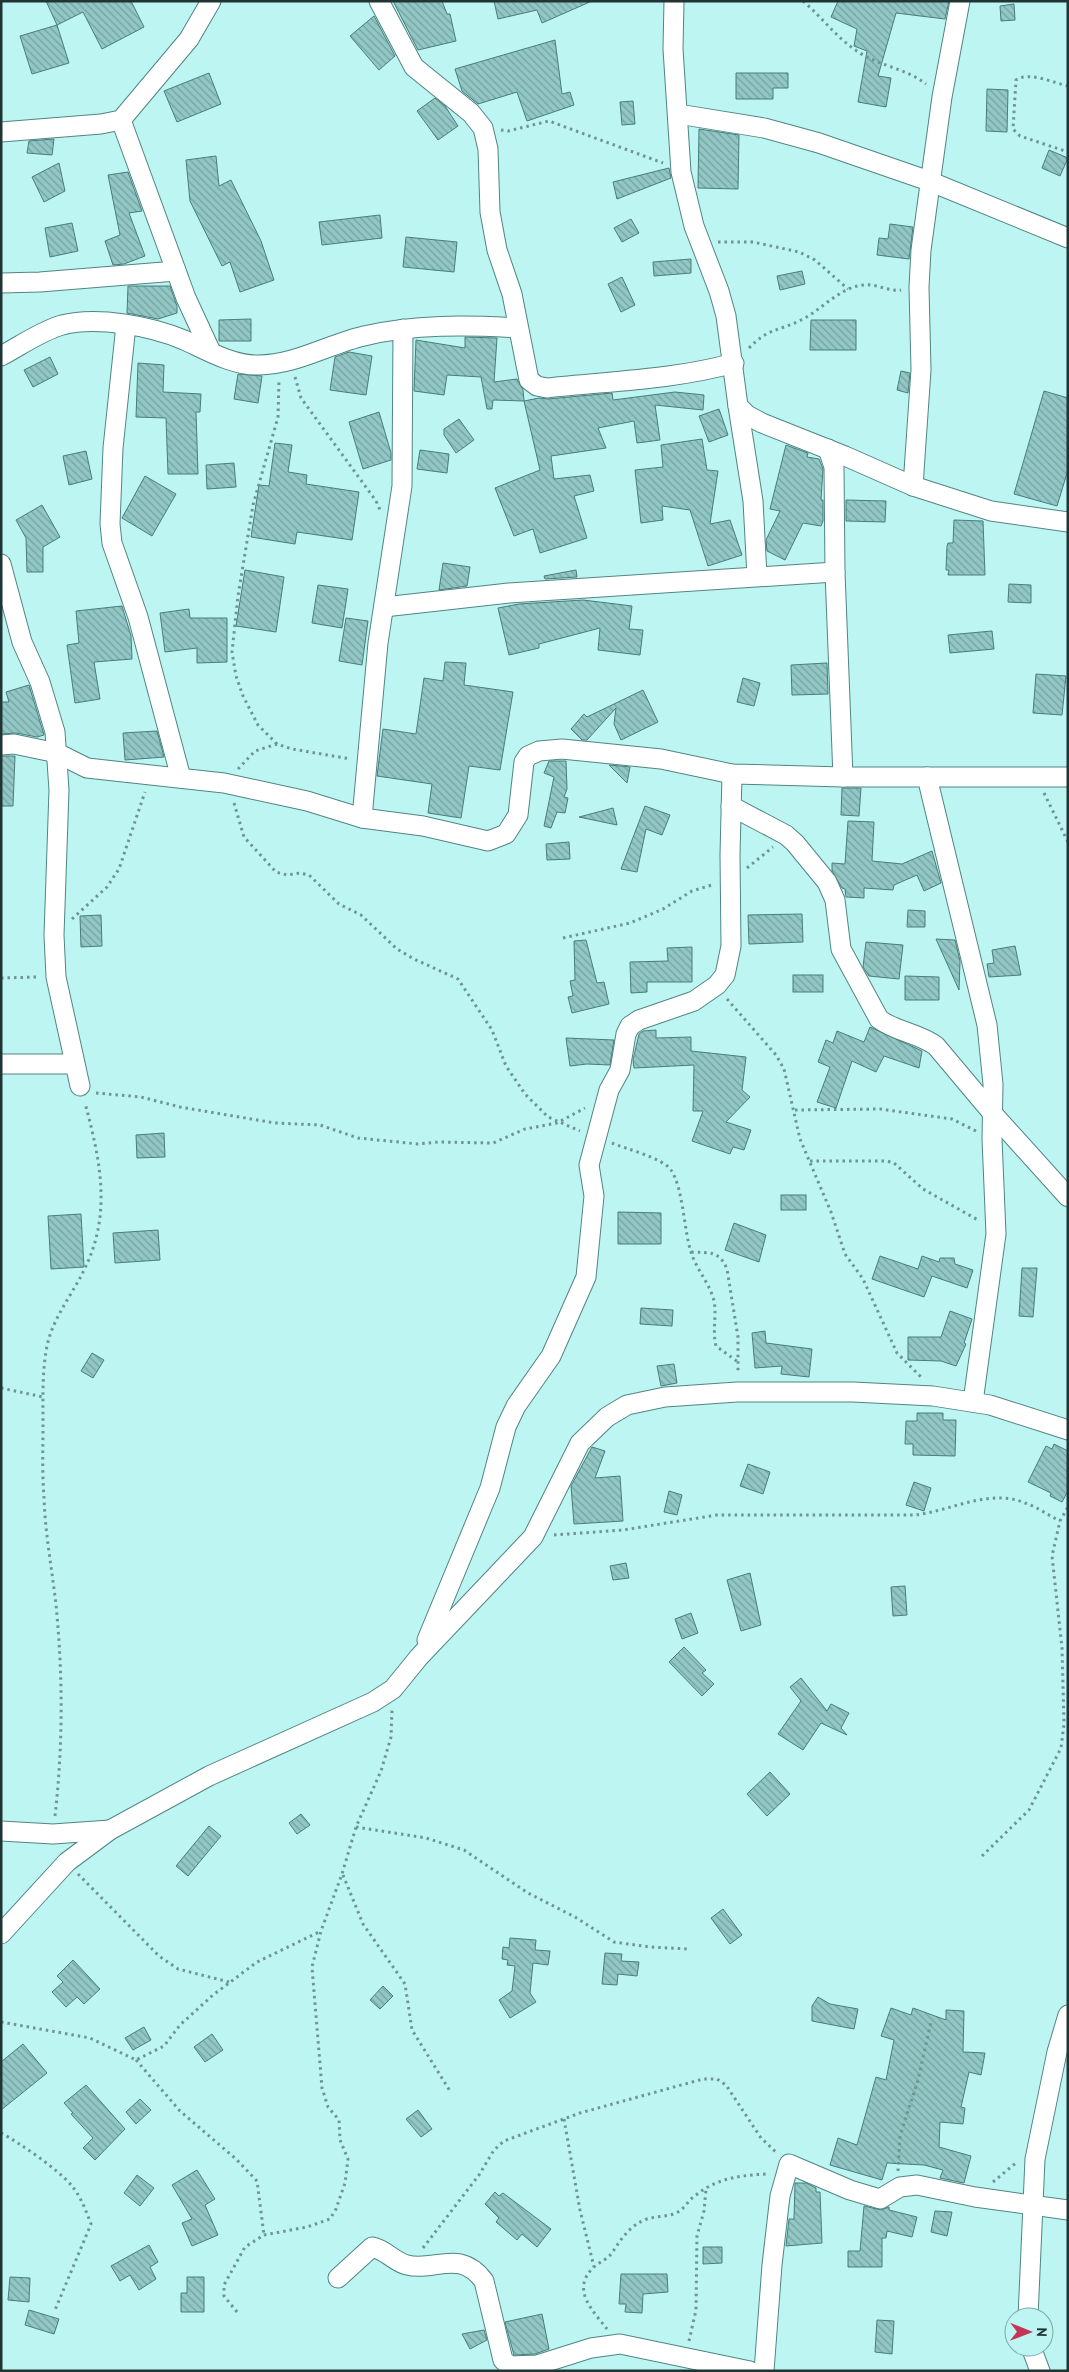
<svg xmlns="http://www.w3.org/2000/svg" width="1069" height="2372" font-family="'PT Sans',sans-serif">
  <style>
    .building { fill: url(#building-back-hatch); stroke: #487d7a }
    .lines { fill: none; stroke-linecap: round; stroke-linejoin: round }
    .minor-casing { stroke: #508583; stroke-width: 21 }
    .path { stroke: #6e9593; stroke-width: 3; stroke-dasharray: 2.5 4; stroke-linecap: butt }
    .minor { stroke: #fff; stroke-width: 19 }
  </style>
  <defs>
    <pattern id="building-back-hatch" width="6" height="6" patternUnits="userSpaceOnUse" patternTransform="scale(1.25)"><rect width="6" height="6" fill="#91c7c4"/><path d="M-1 5l2 2M0 0l6 6M5-1l2 2" fill="none" stroke="#76a2a0"/></pattern>
  </defs>
  <rect width="100%" height="100%" fill="#bdf5f2"/>
  <g class="building">
    <polygon points="46,1 131,1 144,27 102,49 83,12 57,25"/>
    <polygon points="393,1 442,1 447,14 450,14 456,41 418,50"/>
    <polygon points="494,1 592,1 542,23 537,10 498,19"/>
    <polygon points="838,1 949,1 945,19 896,13 878,76 891,78 886,107 858,102 867,51 854,46 857,29 831,17"/>
    <polygon points="1014,4 1015,20 1001,21 1000,6"/>
    <polygon points="374,16 395,56 379,70 350,36"/>
    <polygon points="57,25 69,63 32,74 20,36"/>
    <polygon points="555,40 562,94 570,92 574,105 527,121 517,92 478,104 462,91 455,69"/>
    <polygon points="209,73 221,104 177,122 164,91"/>
    <polygon points="736,73 788,73 788,88 773,88 773,99 736,99"/>
    <polygon points="987,89 1008,90 1007,132 986,131"/>
    <polygon points="435,98 445,106 458,126 438,140 417,111"/>
    <polygon points="633,101 635,124 622,125 620,102"/>
    <polygon points="699,129 739,135 738,189 698,188"/>
    <polygon points="54,139 52,155 27,153 29,141"/>
    <polygon points="1049,150 1068,158 1060,176 1042,168"/>
    <polygon points="216,156 219,186 231,180 261,241 274,280 240,292 230,262 222,266 190,201 186,160"/>
    <polygon points="59,163 65,191 44,202 32,177"/>
    <polygon points="669,168 671,178 617,199 613,182"/>
    <polygon points="128,172 142,211 129,213 145,256 124,264 113,265 105,241 120,235 108,175"/>
    <polygon points="380,215 382,238 322,245 319,222"/>
    <polygon points="631,219 639,233 622,242 614,228"/>
    <polygon points="72,223 78,251 50,257 45,228"/>
    <polygon points="890,224 913,227 909,259 877,255 879,238 888,239"/>
    <polygon points="406,237 457,242 454,272 403,267"/>
    <polygon points="691,259 691,273 654,276 653,262"/>
    <polygon points="802,271 805,284 780,290 777,276"/>
    <polygon points="622,277 635,305 621,312 608,284"/>
    <polygon points="128,286 170,286 177,306 177,313 158,319 127,313"/>
    <polygon points="251,319 251,341 219,341 219,320"/>
    <polygon points="811,320 856,320 856,350 810,350"/>
    <polygon points="465,337 497,338 494,382 517,379 523,390 524,401 493,400 492,409 487,409 481,377 447,375 444,395 414,391 416,340 465,348"/>
    <polygon points="349,352 372,356 366,395 330,390 335,357"/>
    <polygon points="50,357 58,374 33,387 24,370"/>
    <polygon points="138,363 164,365 163,392 201,394 200,412 196,412 198,474 168,474 166,418 136,417"/>
    <polygon points="901,371 910,373 908,393 897,390"/>
    <polygon points="238,374 262,376 258,403 234,399"/>
    <polygon points="1044,391 1068,398 1068,470 1057,506 1014,494"/>
    <polygon points="675,392 704,395 703,410 655,405 660,440 637,443 634,421 598,428 606,448 551,456 554,479 590,475 594,491 574,496 587,538 540,553 533,529 514,536 495,488 540,470 524,401 539,398 548,399 612,393 613,400"/>
    <polygon points="719,409 728,435 709,442 699,416"/>
    <polygon points="379,412 391,453 391,460 363,469 349,422"/>
    <polygon points="459,419 474,440 456,453 444,435 444,429"/>
    <polygon points="702,439 707,470 718,471 710,524 730,520 742,555 708,566 690,510 662,506 663,520 641,523 635,470 663,467 661,445"/>
    <polygon points="275,443 292,445 288,472 307,475 306,484 359,492 352,540 297,532 295,544 251,537 259,485 269,486"/>
    <polygon points="786,445 808,453 807,457 819,459 823,469 821,500 823,500 823,521 821,526 803,523 785,560 767,551 766,540 780,511 770,509"/>
    <polygon points="420,450 449,454 447,473 417,469"/>
    <polygon points="86,451 92,479 69,485 63,456"/>
    <polygon points="234,463 236,487 207,489 206,465"/>
    <polygon points="145,476 176,494 152,536 122,518"/>
    <polygon points="846,500 886,501 885,522 846,521"/>
    <polygon points="42,505 60,537 43,547 43,572 27,572 26,538 16,520"/>
    <polygon points="954,520 983,521 985,575 948,575 949,570 946,570 947,546 948,543 953,543"/>
    <polygon points="443,563 470,567 467,586 439,590"/>
    <polygon points="245,570 284,577 276,632 236,626"/>
    <polygon points="576,570 577,577 545,579 544,576"/>
    <polygon points="1009,584 1031,585 1031,603 1008,602"/>
    <polygon points="318,585 348,589 342,628 312,623"/>
    <polygon points="583,600 632,606 629,629 643,630 640,655 598,650 600,628 539,644 539,648 509,655 498,608 519,604"/>
    <polygon points="122,606 131,636 132,659 94,662 100,699 75,703 67,645 79,643 76,611"/>
    <polygon points="189,609 190,618 227,618 227,662 197,663 197,648 165,652 160,613"/>
    <polygon points="346,618 368,621 362,665 339,661"/>
    <polygon points="992,631 994,649 950,653 948,635"/>
    <polygon points="445,662 466,663 464,685 513,692 500,770 469,766 461,818 428,813 432,784 377,776 383,729 416,734 424,678 443,681"/>
    <polygon points="827,663 828,694 792,695 791,665"/>
    <polygon points="1036,674 1066,676 1062,715 1033,713"/>
    <polygon points="743,678 760,683 754,706 737,702"/>
    <polygon points="29,685 44,735 37,737 16,733 1,734 1,702 9,702 6,692"/>
    <polygon points="643,690 658,722 621,740 614,724 616,708 587,740 582,740 571,729 584,714 587,717"/>
    <polygon points="157,731 164,757 125,760 123,733"/>
    <polygon points="1,756 15,756 13,806 1,806"/>
    <polygon points="549,761 566,761 567,789 564,797 568,798 565,813 557,812 551,828 544,826 554,777 544,773"/>
    <polygon points="609,765 630,767 627,783"/>
    <polygon points="842,788 861,788 859,816 841,815"/>
    <polygon points="645,806 670,815 662,835 646,829 637,872 621,869"/>
    <polygon points="613,808 617,825 579,817"/>
    <polygon points="848,821 874,822 872,861 902,864 932,851 941,883 924,891 917,875 894,885 893,890 864,888 864,898 846,897 845,889 842,888 832,871 832,863 845,864"/>
    <polygon points="569,842 570,859 547,860 546,844"/>
    <polygon points="908,910 925,911 925,927 907,927"/>
    <polygon points="802,914 803,942 749,944 748,915"/>
    <polygon points="101,915 102,946 81,947 80,916"/>
    <polygon points="936,939 955,940 960,961 959,990"/>
    <polygon points="586,940 597,983 604,982 609,1004 572,1013 568,997 573,996 570,981 575,980 574,941"/>
    <polygon points="866,942 903,945 899,979 869,976 863,967"/>
    <polygon points="1015,946 1021,975 989,977 987,964 994,963 992,950"/>
    <polygon points="692,947 692,982 647,982 647,992 631,993 630,962 668,961 667,948"/>
    <rect x="793" y="975" width="30" height="17"/>
    <polygon points="905,976 939,977 939,1000 905,1000"/>
    <polygon points="870,1027 922,1051 919,1068 884,1056 876,1072 852,1061 836,1108 817,1102 830,1067 818,1062 826,1040 833,1043 837,1031 864,1042"/>
    <polygon points="656,1030 656,1038 691,1037 691,1051 746,1057 742,1090 750,1097 726,1122 751,1130 744,1150 733,1147 730,1154 692,1141 703,1111 693,1111 694,1065 634,1068 633,1060 639,1034 643,1031"/>
    <polygon points="566,1038 614,1040 610,1065 587,1064 570,1066"/>
    <polygon points="164,1133 165,1157 137,1158 136,1135"/>
    <rect x="781" y="1195" width="25" height="15"/>
    <polygon points="618,1212 661,1213 661,1244 618,1244"/>
    <polygon points="81,1214 84,1267 51,1269 48,1216"/>
    <polygon points="734,1223 766,1235 759,1262 725,1250"/>
    <polygon points="158,1230 160,1260 115,1263 113,1233"/>
    <polygon points="880,1256 918,1269 922,1256 939,1262 940,1258 954,1258 955,1264 973,1270 967,1288 932,1276 924,1297 872,1279"/>
    <polygon points="1022,1268 1037,1268 1033,1317 1019,1316"/>
    <polygon points="641,1308 673,1310 672,1326 640,1324"/>
    <polygon points="950,1311 972,1319 964,1343 966,1344 956,1366 941,1361 908,1360 908,1337 941,1337"/>
    <polygon points="765,1331 766,1343 812,1349 809,1377 781,1374 782,1366 755,1368 752,1333"/>
    <polygon points="92,1353 104,1360 93,1378 81,1371"/>
    <polygon points="674,1364 677,1383 661,1386 657,1366"/>
    <polygon points="917,1413 943,1413 943,1420 956,1420 955,1456 913,1455 913,1444 905,1444 906,1421 917,1421"/>
    <polygon points="1054,1444 1068,1451 1068,1491 1062,1502 1050,1496 1051,1493 1028,1482 1046,1446 1052,1449"/>
    <polygon points="592,1447 605,1451 595,1478 620,1476 623,1521 574,1524 571,1486"/>
    <polygon points="748,1464 770,1472 763,1494 740,1486"/>
    <polygon points="914,1482 931,1488 924,1511 906,1505"/>
    <polygon points="669,1491 682,1495 677,1515 664,1512"/>
    <polygon points="626,1563 629,1578 613,1580 610,1566"/>
    <polygon points="750,1573 761,1625 741,1631 727,1580"/>
    <polygon points="905,1586 907,1615 893,1616 891,1587"/>
    <polygon points="691,1613 698,1633 682,1639 675,1619"/>
    <polygon points="684,1647 706,1670 702,1673 714,1684 702,1696 669,1662"/>
    <polygon points="801,1678 827,1711 831,1704 849,1713 841,1728 847,1735 821,1723 803,1750 778,1734 801,1701 790,1687"/>
    <polygon points="770,1772 790,1794 767,1816 747,1794"/>
    <polygon points="301,1814 310,1825 297,1834 289,1823"/>
    <polygon points="209,1826 221,1836 188,1876 176,1866"/>
    <polygon points="723,1909 742,1935 730,1944 711,1918"/>
    <polygon points="510,1938 536,1940 535,1950 550,1951 548,1965 533,1963 530,1993 536,2002 510,2018 499,2000 512,1991 515,1966 507,1965 508,1960 502,1959 503,1947 509,1948"/>
    <polygon points="605,1953 622,1954 621,1961 639,1962 637,1976 618,1974 617,1985 602,1984"/>
    <polygon points="73,1960 100,1989 84,2004 77,1997 66,2007 52,1992 63,1982 57,1976"/>
    <polygon points="383,1986 393,1996 380,2009 370,2000"/>
    <polygon points="818,1997 830,2004 858,2009 854,2029 812,2021 812,2006"/>
    <polygon points="891,2008 911,2015 913,2008 946,2020 946,2010 964,2011 963,2052 985,2053 981,2075 969,2072 961,2107 965,2108 963,2124 940,2122 939,2147 971,2156 964,2183 940,2178 943,2170 924,2165 887,2163 882,2180 830,2165 838,2138 857,2145 876,2077 886,2080 894,2040 881,2036"/>
    <polygon points="144,2027 151,2040 133,2050 125,2038"/>
    <polygon points="212,2034 223,2050 205,2062 194,2047"/>
    <polygon points="23,2044 47,2073 1,2110 1,2062"/>
    <polygon points="86,2085 125,2129 95,2160 83,2148 93,2138 71,2114 73,2113 64,2103"/>
    <polygon points="140,2099 151,2110 136,2124 126,2112"/>
    <polygon points="418,2110 432,2129 421,2137 406,2119"/>
    <polygon points="197,2170 215,2199 205,2205 218,2235 192,2246 182,2223 192,2219 172,2185"/>
    <polygon points="137,2175 154,2188 140,2206 124,2193"/>
    <polygon points="795,2183 806,2183 816,2188 816,2192 820,2192 822,2243 786,2246 789,2219 794,2219"/>
    <polygon points="495,2192 499,2196 503,2193 551,2229 537,2247 522,2234 517,2240 496,2222 499,2218 485,2204"/>
    <polygon points="864,2206 881,2210 889,2207 889,2210 917,2217 912,2237 887,2231 886,2238 882,2238 882,2267 848,2267 848,2251 860,2251"/>
    <polygon points="935,2211 952,2212 947,2236 931,2232"/>
    <polygon points="149,2245 158,2262 150,2267 156,2279 139,2290 130,2275 120,2281 111,2266"/>
    <polygon points="703,2247 722,2247 722,2263 703,2264"/>
    <polygon points="621,2274 667,2274 668,2292 643,2294 642,2313 625,2312 626,2304 619,2304"/>
    <polygon points="10,2277 30,2278 29,2302 8,2300"/>
    <polygon points="187,2277 204,2277 204,2312 181,2312 181,2293 187,2293"/>
    <polygon points="29,2310 59,2319 54,2334 25,2325"/>
    <polygon points="542,2314 549,2349 535,2354 514,2355 505,2322"/>
    <polygon points="877,2320 894,2321 892,2354 875,2352"/>
    <polygon points="484,2330 487,2340 470,2349 462,2334"/>
  </g>
  <g class="lines">
    <defs>
      <g id="minor">
        <path d="M379,1l35,66 57,46 12,15 5,21 2,63 7,38 15,44 17,86 8,6 10,2c62,-7 126,-8 187,-25"/>
        <polyline points="674,1 673,49 681,172 694,226 719,291 726,316 738,406 747,415 762,423 845,456 913,486 991,511 1068,522"/>
        <polyline points="678,114 764,128 819,143 929,181 1068,238"/>
        <polyline points="121,120 186,298 211,352"/>
        <polyline points="1,132 101,124 121,120 189,39 211,1"/>
        <polyline points="1,283 40,282 176,271"/>
        <polyline points="126,325 113,448 110,524 112,543 138,617 181,778"/>
        <path d="M1,356c19,-10 40,-25 61,-31 35,-9 89,1 122,15 22,10 49,26 75,25 36,0 70,-21 105,-29 50,-12 103,-11 154,-8"/>
        <polyline points="738,406 753,501 757,576"/>
        <polyline points="828,449 834,467 835,572 843,777"/>
        <polyline points="913,486 921,370 919,287 921,250 942,97 960,1"/>
        <polyline points="1,564 22,642 40,682 55,732 59,790 54,935 56,977 80,1086"/>
        <polyline points="384,607 509,593 835,572"/>
        <polyline points="1,745 14,744 57,753 87,768 224,783 307,801 362,818 423,826 488,841 506,834 518,815 524,762 528,756 539,751 562,749 661,759 732,774 843,777 1068,777"/>
        <polyline points="927,777 987,1025 993,1084 992,1139 996,1234 973,1402"/>
        <path d="M731,806l55,29 9,8 32,39 8,18 6,49 38,70c17,13 40,14 57,27l58,69 74,82"/>
        <polyline points="362,818 378,643 402,486 403,329"/>
        <polyline points="1,1064 75,1064"/>
        <polyline points="427,1640 490,1488 506,1427 516,1406 551,1356 586,1277 594,1196 589,1165 609,1090 620,1070 626,1034 630,1026 639,1020 694,1001 717,985 725,975 731,946 730,855 732,774"/>
        <polyline points="1,1831 53,1834 110,1830"/>
        <polyline points="1,1934 67,1862 110,1830 209,1776 373,1702 393,1689 419,1657 533,1537 580,1443 607,1417 627,1405 665,1397 737,1392 853,1392 933,1396 990,1405 1068,1430"/>
        <path d="M338,2278l34,-31c13,2 22,15 35,18 28,7 53,-17 77,16l19,79 7,6 27,-1 54,-17 29,-4 130,27"/>
        <polyline points="1028,2317 1035,2159 1057,2052 1068,2015"/>
        <polyline points="1031,2347 1040,2371"/>
        <polyline points="764,2371 772,2265 780,2196 789,2164 850,2190 880,2199 900,2187 917,2185 975,2197 1068,2210"/>
      </g>
    </defs>
    <use href="#minor" class="minor-casing"/>
    <g class="path">
      <path d="M803,1c20,17 34,38 57,52 20,13 47,16 66,31"/>
      <path d="M1068,86c-14,-3 -39,-15 -52,-6l-3,49 7,7 48,16"/>
      <polyline points="501,130 508,131 549,121 663,163"/>
      <polyline points="718,242 753,242 799,252 815,260 848,289"/>
      <path d="M749,348c18,-19 29,-17 50,-27 22,-10 39,-33 64,-36 13,-2 25,7 38,5"/>
      <polyline points="295,377 301,398 376,501 380,510"/>
      <polyline points="277,744 258,725 243,696 236,676 232,652 238,596 253,505 278,417 279,380"/>
      <polyline points="238,769 255,751 277,744 292,749 351,759"/>
      <polyline points="1044,793 1068,842"/>
      <polyline points="234,803 244,837 276,872 287,875 300,873 309,875 339,904 361,915 397,949 414,959 458,979 492,1030 506,1066 525,1094 548,1117 580,1131"/>
      <polyline points="747,868 773,847"/>
      <polyline points="72,919 107,887 119,869 145,792"/>
      <polyline points="563,938 630,923 663,909 692,891 712,885"/>
      <polyline points="1,978 38,977"/>
      <polyline points="727,999 776,1055 784,1069 800,1139 831,1212 845,1254 863,1279 897,1353 922,1378"/>
      <polyline points="96,1093 141,1097 180,1107 275,1123 320,1125 358,1138 418,1144 439,1142 493,1143 525,1129 557,1123 585,1108"/>
      <polyline points="795,1110 880,1109 952,1119 976,1131"/>
      <path d="M612,1143c14,6 51,15 59,27 12,17 13,61 20,82 5,17 19,32 23,49 3,15 -2,29 2,45l22,16"/>
      <polyline points="810,1161 887,1161 894,1163 923,1189 978,1220"/>
      <path d="M691,1252c18,1 28,-2 36,17l11,68v37"/>
      <polyline points="1,1388 43,1397"/>
      <path d="M554,1535l69,-5 94,-15h198c35,-4 75,-27 110,-12 12,4 23,12 35,18"/>
      <path d="M55,1816c8,-70 8,-140 1,-211 -4,-36 -11,-72 -12,-108 -2,-24 -1,-48 -1,-72 0,-26 -1,-54 4,-79 6,-29 26,-52 38,-78 27,-55 15,-109 0,-165"/>
      <polyline points="356,1827 426,1838 464,1850 528,1893 575,1917 614,1942 650,1947 688,1949"/>
      <polyline points="982,1856 1029,1810 1061,1748 1064,1724 1062,1648 1052,1556 1060,1521 1068,1507"/>
      <polyline points="78,1874 159,1956 178,1969 229,1982"/>
      <polyline points="343,1875 363,1924 405,1984 412,2030 450,2091"/>
      <polyline points="1,2022 90,2038 136,2060 164,2046 180,2025 213,1995 257,1962 321,1931"/>
      <polyline points="136,2060 180,2111 236,2159 257,2181 264,2235"/>
      <polyline points="564,2119 580,2210 594,2267"/>
      <path d="M1,2133c19,10 58,37 71,53 9,11 14,25 19,38l-36,86"/>
      <polyline points="898,2171 900,2136 918,2080 931,2022"/>
      <polyline points="993,2182 1017,2162"/>
      <polyline points="423,2248 479,2175 494,2150 504,2141 580,2113 703,2079 717,2079 726,2085 761,2138 778,2154"/>
      <polyline points="237,2312 224,2296 224,2285 245,2247 264,2235 307,2227 330,2219 336,2209 345,2183 348,2159 340,2140 339,2120 328,2107 322,2088 312,1967 321,1931 342,1874 356,1827 381,1771 391,1737 392,1709"/>
      <path d="M607,2329c-14,-18 -37,-40 -13,-62 6,-5 13,-8 18,-14 9,-14 18,-28 35,-34 9,-3 20,-2 29,-6 9,-4 12,-13 20,-18 21,-17 46,-20 72,-21"/>
      <polyline points="689,2341 696,2310 697,2236 704,2211 706,2189"/>
    </g>
    <use href="#minor" class="minor"/>
  </g>
  <rect width="1069" height="2372" fill="none" stroke="#1f3534" stroke-width="5"/>
  <g transform="translate(1029 2332) rotate(91)"><circle r="24" fill="#bdf5f2" stroke="#7ea8a6"/>
  <path d="M0-4L9 19L0 12L-9 19Z" fill="#c53556"/>
  <text y="-8" font-size="14" font-weight="bold" text-anchor="middle" fill="#1f3534">N</text>
  </g>
</svg>
